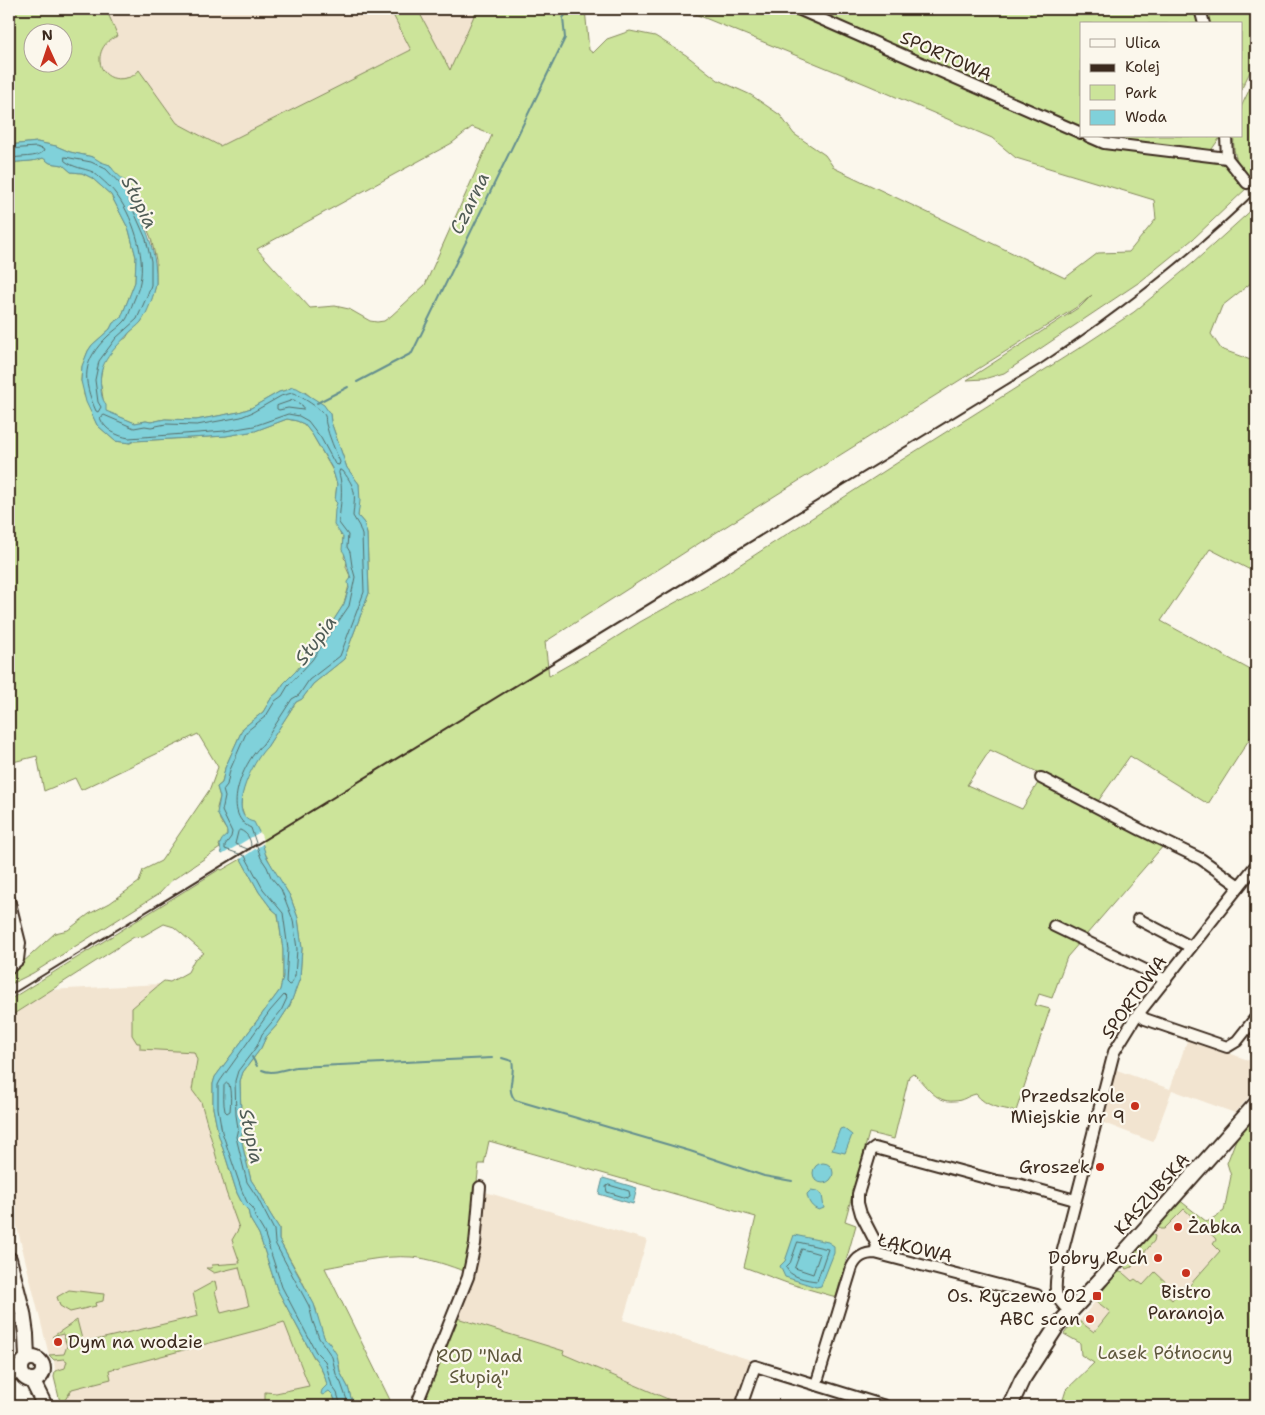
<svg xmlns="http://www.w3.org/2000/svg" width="1265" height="1415" font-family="'Shantell Sans',sans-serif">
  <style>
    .built { fill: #f2e4d0 }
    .green { fill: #cce49a; stroke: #84875c; fill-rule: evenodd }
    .water { fill: #80d1da; stroke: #648e8f }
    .pier { fill: #fbf7ec }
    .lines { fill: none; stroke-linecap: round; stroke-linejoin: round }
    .shore { stroke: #576d69; stroke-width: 1 }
    .stream { stroke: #648e8f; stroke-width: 2 }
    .minor-tunnel { stroke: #d5cec3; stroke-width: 10; stroke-dasharray: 10 5; stroke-linecap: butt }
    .minor-casing { stroke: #3b2a1e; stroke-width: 14 }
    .major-casing { stroke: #3b2a1e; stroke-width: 18 }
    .minor { stroke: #fbf7ec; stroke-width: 10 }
    .major { stroke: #fbf7ec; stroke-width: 14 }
    .rail { stroke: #3b2a1e; stroke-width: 2 }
    .poi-dot { fill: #c8321e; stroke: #fbf7ec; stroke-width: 2 }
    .labels { text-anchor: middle; stroke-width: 4.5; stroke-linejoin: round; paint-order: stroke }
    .street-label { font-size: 18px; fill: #3b2a1e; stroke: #fbf7ec }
    .poi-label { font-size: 18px; fill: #3b2a1e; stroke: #fbf7ec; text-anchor: end }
    .park-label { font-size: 18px; fill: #5f583d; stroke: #fbf7ec }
    .water-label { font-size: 19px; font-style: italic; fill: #505c56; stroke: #fbf7ec }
  </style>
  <rect width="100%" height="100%" fill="#fbf7ec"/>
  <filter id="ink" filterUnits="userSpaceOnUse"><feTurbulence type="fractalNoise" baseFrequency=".02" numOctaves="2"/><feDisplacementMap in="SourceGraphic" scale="10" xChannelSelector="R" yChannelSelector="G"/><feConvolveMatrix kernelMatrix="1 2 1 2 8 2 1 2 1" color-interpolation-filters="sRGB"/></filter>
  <g filter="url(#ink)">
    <g class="built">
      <polygon points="106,9 390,9 411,50 220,146 177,123 139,70 132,77 119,80 108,77 104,72 100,62 101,50 108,41 118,36"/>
      <polygon points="406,9 477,9 450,70 418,10 409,14"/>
      <polygon points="160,984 163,989 186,985 204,1115 226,1192 239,1226 262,1329 284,1322 309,1386 276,1393 266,1392 265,1401 313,1402 322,1406 61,1406 54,1377 55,1371 54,1360 49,1355 9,1195 9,1017 49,990"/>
      <polygon points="1188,1038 1256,1063 1256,1089 1235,1113 1172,1090 1153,1142 1101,1122 1114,1069 1170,1089"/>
      <polygon points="482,1191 647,1240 623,1320 751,1360 737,1406 684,1406 563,1354 564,1352 457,1318"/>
      <polygon points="1181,1206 1215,1238 1220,1251 1189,1286 1185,1284 1172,1300 1164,1293 1155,1273 1143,1285 1132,1281 1122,1272 1154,1234"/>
      <polygon points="1096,1301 1110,1312 1093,1332 1079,1321"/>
    </g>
    <g class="green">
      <path d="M9,9h97l12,27c-28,9 -22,49 8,42 6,-1 9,-3 13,-8l38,53 43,23 191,-96 -21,-41h16l3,5 9,-4 32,60 27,-61h108l4,41 4,3 14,-14 23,-8 25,5 31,19 32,25 33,15 29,20 14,19 31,21 9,13 231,110 33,-25 31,-1 27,-33 -2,-19 -138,-42 -24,-20 -124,-53 -185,-76h109l289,127 146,22 22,28 -56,53 -52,42 -137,92 -20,6 -17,1 114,-74 11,-11 -12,10 -379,237 -156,100 4,34 53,-30 38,-24 76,-42 184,-119 184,-116 50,-33 59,-49 63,-57v73l-34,27 -11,28 10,15 35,13v211l-46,-24 -49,72 95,52v58l-6,7 -42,66 -78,-48 -34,48 -41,-24 -65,-30 -23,35 55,24 19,-31 123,67 -97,112 -15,41 -13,-4 -4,11 15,4 -34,102c-15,-3 -30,-4 -40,-17 -9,2 -13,7 -22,7 -19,2 -29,-17 -41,-28l-4,3 -15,63 -25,-6 -24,88 11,4 -20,72 -49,-14 -43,-16 12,-50 -267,-76 -5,23h-5l-12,108c-18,-6 -37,-14 -56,-15 -28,-2 -58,6 -86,11l68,138h-36l-6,-8 -3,-11 -8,-15 -1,-8 -9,-20 -6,-7 -6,-17 -2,-11 -16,-32 -21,-37v-12l-10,-16 -8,-17 -10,-15 -7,-28 -3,-16 3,-9 -3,-12 -1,-34 3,-9 18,-24 5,-11 11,-12 13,-20 10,-28 2,-28 -4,-31 -8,-22 -14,-22 -28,-53 -3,-2 -4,-12 1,-13 6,-21 13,-21 6,-5 29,-45 6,-3 11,-15 31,-25 25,-66 -2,-59 -3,-11 -6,-7 1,-32 -12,-16 -16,-46 -1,-8 -6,-8 -12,-8 -7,-6 -13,-5 -5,3 -8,2 -28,16 -12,4 -43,8 -31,-1 -14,3 -5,-1 -11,2 -30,-12 -5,-31 3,-18 17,-21 6,-3 3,-5 12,-11 11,-24 4,-13v-25l-5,-22 -9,-22 -14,-31 -15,-14 -3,-6 -9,-2 -8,-6 -23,-5 -14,-6 -19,-4 -28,3zM32,32h30v30h-30zM472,127l20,8 -67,150 -34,31 -7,5 -7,1 -7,-1 -21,-12 -14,-3 -25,2 -53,-59 195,-106z"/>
      <polygon points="809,9 1197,9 1201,24 1081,24 1081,129"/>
      <polygon points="1204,9 1256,9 1256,60 1241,90 1241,24 1208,24"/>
      <path d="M1256,76v102l-5,4c-12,-14 -19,-26 -17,-46h7v-29z"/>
      <polygon points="1101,136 1221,136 1212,149 1206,152 1110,140"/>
      <path d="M43,158l7,5 13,2 8,7 11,1 10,5 19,17 18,35 7,27 -1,25 -14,36 -8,5 -3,6 -18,16 -4,6 -6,16 -1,14 3,7v7l13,30 18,16 15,2 4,-2 92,-5 29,-5 32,-12 10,2 7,3 8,10 20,35 5,15 -2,17 3,2 2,31 3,3c-1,8 3,13 1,21l3,3 -1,6 5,11 -7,26 -25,39 -23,28 -12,12 -6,9 -6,5 -9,15 -20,16 -18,40 -3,15 -5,4 3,10 -3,11 3,12 7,11v4l-8,10 1,3 -49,33 -11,12 -127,80 -24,12v-14l12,-7 34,-31 13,-3 21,-16 21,-11 29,-21 4,-12 18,-9 49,-72 8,-22 -20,-33 -117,56 -6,-12 -31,13 -7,-35 -28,7v-599c11,-4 23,-1 34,-6z"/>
      <polygon points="241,859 259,892 271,908 278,914 283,950 283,977 280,990 215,1077 213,1084 213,1108 218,1133 237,1193 243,1205 248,1210 250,1219 259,1234 277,1289 307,1345 314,1358 320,1363 321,1369 325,1377 329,1391 333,1395 337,1406 322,1406 313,1402 265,1401 265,1392 276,1393 309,1386 284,1322 262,1329 109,1370 111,1379 72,1389 61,1406 54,1377 55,1371 65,1368 67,1361 64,1359 54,1360 49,1355 64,1354 67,1346 63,1334 52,1337 77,1320 83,1343 198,1316 193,1293 215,1281 217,1290 215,1291 221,1313 249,1306 239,1267 214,1273 206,1268 211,1268 212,1265 240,1263 232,1240 239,1228 226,1192 201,1102 192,1090 197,1060 194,1052 140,1049 140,1043 137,1043 132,1035 132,1008 160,984 164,981 170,982 188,972 194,960 204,953 174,927 164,924 143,936 134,937 9,1017 9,1000 220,869 222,870"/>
      <polygon points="1256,1114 1256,1406 1061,1406 1066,1390 1094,1363 1081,1355 1080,1343 1064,1334 1071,1325 1079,1321 1094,1332 1110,1312 1096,1301 1116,1271 1123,1273 1132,1281 1135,1279 1143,1285 1155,1272 1170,1286 1164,1293 1172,1300 1186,1284 1189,1286 1220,1251 1213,1244 1216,1240 1215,1238 1184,1209 1164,1229 1160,1229 1157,1225 1178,1199 1207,1222 1224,1211 1231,1176 1227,1163 1237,1137"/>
      <polygon points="1150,1233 1155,1236 1154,1241 1132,1267 1127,1269 1122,1265"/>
      <polygon points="69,1290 104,1294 103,1301 95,1303 96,1306 70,1312 60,1306 57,1297"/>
      <polygon points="457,1318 564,1351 563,1354 684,1406 603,1406 594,1402 592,1406 569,1406 550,1401 545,1406 421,1406"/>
    </g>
    <g class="water">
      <path d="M37,142l19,4 14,6 23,5 8,5 9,3c4,8 12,12 18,20 5,7 7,16 10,24 10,26 19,45 18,74 -1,10 -9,31 -15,39 -3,4 -8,7 -11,10 -15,17 -33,30 -29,55 0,6 1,13 5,17v7l29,12 11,-2 5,1 14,-3 31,1 43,-8 12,-4 28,-16 8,-2 5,-3 5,1 27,17 6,9 1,8 16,46 12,16 1,17 -2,15 6,7 3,11 2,59 -25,66 -31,25 -11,15 -6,3 -29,45c-13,12 -43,70 -13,75l5,10 7,24 24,40 8,22 4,30 -2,30 -10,27 -13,20 -11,12 -5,11 -18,24 -3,9 1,34 3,12 -3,9 3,16 7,28 10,15 8,17 10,16v12l35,64 10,33 6,7 7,11 3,17 8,15 3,11 6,8h-20l-4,-11 -4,-4 -6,4 -2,-1 1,-4 5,-5c-3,-13 -8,-21 -15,-31l-35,-65 -18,-55 -9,-15 -2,-9 -5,-5 -6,-12 -19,-60 -5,-25v-24l2,-7 65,-87 3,-13v-27l-5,-36 -7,-6 -12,-16 -18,-33 -19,-5c-3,-9 -3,-13 5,-19v-4l-10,-18 3,-16 -3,-10 5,-4 3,-15 18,-40 20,-16 9,-15 6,-5 6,-9 12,-12 23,-28 25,-39 5,-16 -1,-6 3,-4c-4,-9 -4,-23 -9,-28l1,-13 -9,-12 1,-16 2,-6 -2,-2 2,-17 -5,-16 -20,-34 -8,-10 -7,-3 -10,-2 -32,12 -29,5 -92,5 -4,2 -15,-2 -18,-16 -11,-23 -5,-21 1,-15 6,-15 4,-6 18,-16 3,-6 8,-5 14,-36 1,-25 -7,-27 -18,-35 -19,-17 -10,-5 -11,-1 -8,-7 -13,-2 -7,-5c-11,5 -23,2 -34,6v-19z"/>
      <polygon points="843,1128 852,1135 845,1153 832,1150 840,1129"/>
      <circle cx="823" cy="1173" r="10"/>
      <polygon points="603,1178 637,1188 633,1204 599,1194"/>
      <path d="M811,1190l6,1 5,4 2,13 -5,2c-7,-2 -11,-8 -12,-16z"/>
      <polygon points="794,1235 828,1242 834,1246 834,1253 821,1286 816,1287 785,1277 780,1266 785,1261"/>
    </g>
    <polygon class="pier" points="260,832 264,843 242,858 237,860 220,856"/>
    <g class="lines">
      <g class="shore">
        <path d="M9,149l27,-2 7,2 1,2c-8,8 -24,4 -35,8"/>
        <path d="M65,157l26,5 15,7 17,18 23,52 5,22v24l-4,11 -10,23 -21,19 -17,23 -4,19 3,22 3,5 -3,5 -2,-1c-14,-32 -14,-50 12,-75 4,-4 13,-10 17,-15 4,-5 6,-14 9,-21 2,-5 5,-12 6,-18 6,-27 -8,-68 -25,-89 -3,-5 -18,-18 -22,-21 -10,-4 -19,-4 -28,-11z"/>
        <path d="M293,393c6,2 30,17 32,23 1,2 0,5 1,8 3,13 9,26 14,38l-1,3 -4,-1 -14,-26 -13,-17 -9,-5 -11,-2 -34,12 -29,5 -96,7c-12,-2 -24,-8 -29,-20l4,-3 30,13 11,-2 6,1 15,-3 31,1 44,-8 12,-5 28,-16z"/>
        <polygon points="294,400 303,406 303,410 288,408 279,410 277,409 277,406"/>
        <path d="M340,470l3,1c14,19 12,22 10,45l6,10 3,9 2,57 -24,64 -31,24 -10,15 -7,4 -29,45c-19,16 -43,70 -12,84l10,30 6,9 4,10 10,12 12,31 4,29 -2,27 -4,8 -2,1 -3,-3 2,-33 -5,-36 -20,-24 -18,-33 -20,-7v-4l6,-8 1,-5 -10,-21 3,-14 -2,-7 4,-5 3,-15 17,-39 19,-15 9,-15 7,-5 6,-10 24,-26 37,-54 6,-29 -3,-11 -2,-14 -3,-5 1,-12 -9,-12c1,-18 5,-33 0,-50z"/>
        <path d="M240,830c8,3 13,12 10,20l-15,-6 3,-12z"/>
        <path d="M227,1083l2,1c2,9 2,18 1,27l-3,2 -2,-2c-2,-8 -1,-17 -1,-25z"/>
        <polygon points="609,1185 629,1191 630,1196 627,1198 607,1192 606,1187"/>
        <path d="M798,1242l30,7 -11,32c-10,-1 -28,-4 -31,-14l4,-4z"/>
        <polygon points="802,1249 820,1254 813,1274 795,1268"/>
        <polyline points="341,1406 337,1393 332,1386 325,1361 316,1352 282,1287 264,1232 255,1217 253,1208 247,1202 242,1191 222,1132 218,1108 218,1085 220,1081 270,1011 284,995 287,998 281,1011 262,1034 257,1046 238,1071 235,1081 236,1115 238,1128 236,1137 247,1182 257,1197 274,1230 275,1243 309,1306 313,1322 319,1338 332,1357 336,1374 341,1383 347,1400 351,1406"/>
      </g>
      <g class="stream">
        <polyline points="357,382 412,353 565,38 563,18 570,9"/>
        <polyline points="317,403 348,387"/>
        <polyline points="252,1057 257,1066"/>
        <path d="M502,1058l10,3c4,14 -7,27 3,39l175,51 74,25 28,5"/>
        <path d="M262,1070c10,5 23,-1 34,-3l196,-9"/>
      </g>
      <polyline class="minor-tunnel" points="1247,183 1256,193"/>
      <defs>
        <g id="minor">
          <polyline points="798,9 1081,133"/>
          <polyline points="1200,9 1204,24"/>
          <polyline points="1088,136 1104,143 1227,158"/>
          <polyline points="1226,136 1227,158 1247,183"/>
          <polyline points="1041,778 1141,830 1201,859 1239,886"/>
          <polyline points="9,899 20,943 18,960 9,968"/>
          <polyline points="1138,919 1191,947"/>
          <polyline points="1054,926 1166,980"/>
          <polyline points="1139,1014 1145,1019 1227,1047 1237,1041 1256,1017"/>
          <polyline points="875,1253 877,1245 861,1214 858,1203 858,1194 871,1151 875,1148 997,1181 1018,1184 1075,1200"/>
          <path d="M1070,1312c-15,-14 -16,-19 -13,-39l57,-221 21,-34 121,-153"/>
          <polyline points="9,1368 21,1365"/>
          <polyline points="9,1375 21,1373"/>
          <path d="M816,1385l36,-118c5,-10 12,-14 23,-14l162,42"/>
          <polyline points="416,1406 468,1277 475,1244 480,1187"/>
          <polyline points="741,1406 755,1366 885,1406"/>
        </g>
        <g id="major">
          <polyline points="9,1259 23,1313 26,1334 27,1358"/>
          <circle cx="32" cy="1369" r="11"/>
          <polyline points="32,1380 45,1406"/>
          <polyline points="1010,1406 1022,1380 1057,1326 1101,1279 1256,1104"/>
        </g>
      </defs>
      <use href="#minor" class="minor-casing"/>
      <use href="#major" class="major-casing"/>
      <use href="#minor" class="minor"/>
      <use href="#major" class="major"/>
      <path class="rail" d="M9,996l1030,-631c78,-52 151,-108 217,-173"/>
    </g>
  </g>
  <g class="poi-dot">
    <circle cx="1135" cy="1106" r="5"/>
    <circle cx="1100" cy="1167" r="5"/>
    <circle cx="1178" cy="1227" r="5"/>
    <circle cx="1158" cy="1258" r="5"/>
    <circle cx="1186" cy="1273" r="5"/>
    <rect x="1092" y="1291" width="10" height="10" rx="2.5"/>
    <circle cx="1090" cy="1319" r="5"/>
    <circle cx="58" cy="1342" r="5"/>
  </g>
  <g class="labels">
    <g class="street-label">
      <text transform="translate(946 56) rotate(24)" y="6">SPORTOWA</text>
      <text transform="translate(1134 997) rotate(-54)" y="6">SPORTOWA</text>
      <text transform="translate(1152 1194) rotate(-48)" y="6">KASZUBSKA</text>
      <text transform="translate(915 1248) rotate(13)" y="6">ŁĄKOWA</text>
    </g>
    <g class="poi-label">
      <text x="1125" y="1102">Przedszkole<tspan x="1125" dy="21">Miejskie nr 9</tspan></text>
      <text x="1090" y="1173">Groszek</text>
      <text x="1188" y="1233" text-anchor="start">Żabka</text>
      <text x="1148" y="1264">Dobry Ruch</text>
      <text x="1186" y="1298" text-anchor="middle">Bistro<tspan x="1186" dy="21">Paranoja</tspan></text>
      <text x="1087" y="1302">Os. Ryczewo 02</text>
      <text x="1080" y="1325">ABC scan</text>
      <text x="68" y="1348" text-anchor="start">Dym na wodzie</text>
    </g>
    <g class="park-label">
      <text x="1165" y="1359">Lasek Północny</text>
      <text x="479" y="1362">ROD "Nad<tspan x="479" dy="21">Słupią"</tspan></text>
    </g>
    <g class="water-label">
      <text transform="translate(140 202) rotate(63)" y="7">Słupia</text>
      <text transform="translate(469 203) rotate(-64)" y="7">Czarna</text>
      <text transform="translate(315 640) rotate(-53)" y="7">Słupia</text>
      <text transform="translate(252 1136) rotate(78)" y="7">Słupia</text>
    </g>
  </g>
  <rect width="1265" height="1415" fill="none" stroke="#fbf7ec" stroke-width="30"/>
  <rect x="15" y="15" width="1235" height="1385" fill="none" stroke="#3b2a1e" stroke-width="2" filter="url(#ink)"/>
  <rect x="1080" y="22" width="162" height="115" fill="#fbf7ec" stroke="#aea59a"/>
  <rect x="1090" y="39" width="25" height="8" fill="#fbf7ec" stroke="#aea59a"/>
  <text x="1125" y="48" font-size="15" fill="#3b2a1e">Ulica</text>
  <rect x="1090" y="64" width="25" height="8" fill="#3b2a1e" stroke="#aea59a"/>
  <text x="1125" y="72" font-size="15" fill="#3b2a1e">Kolej</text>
  <rect x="1090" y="85" width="25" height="15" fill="#cce49a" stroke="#aea59a"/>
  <text x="1125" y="98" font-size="15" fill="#3b2a1e">Park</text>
  <rect x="1090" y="110" width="25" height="15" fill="#80d1da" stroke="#aea59a"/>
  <text x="1125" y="122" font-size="15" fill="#3b2a1e">Woda</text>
  <g transform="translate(48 48) rotate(357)"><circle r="24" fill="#fbf7ec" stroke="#aea59a"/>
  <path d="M0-4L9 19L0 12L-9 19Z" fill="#c8321e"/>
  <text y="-8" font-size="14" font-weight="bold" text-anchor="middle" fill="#3b2a1e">N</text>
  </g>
</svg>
